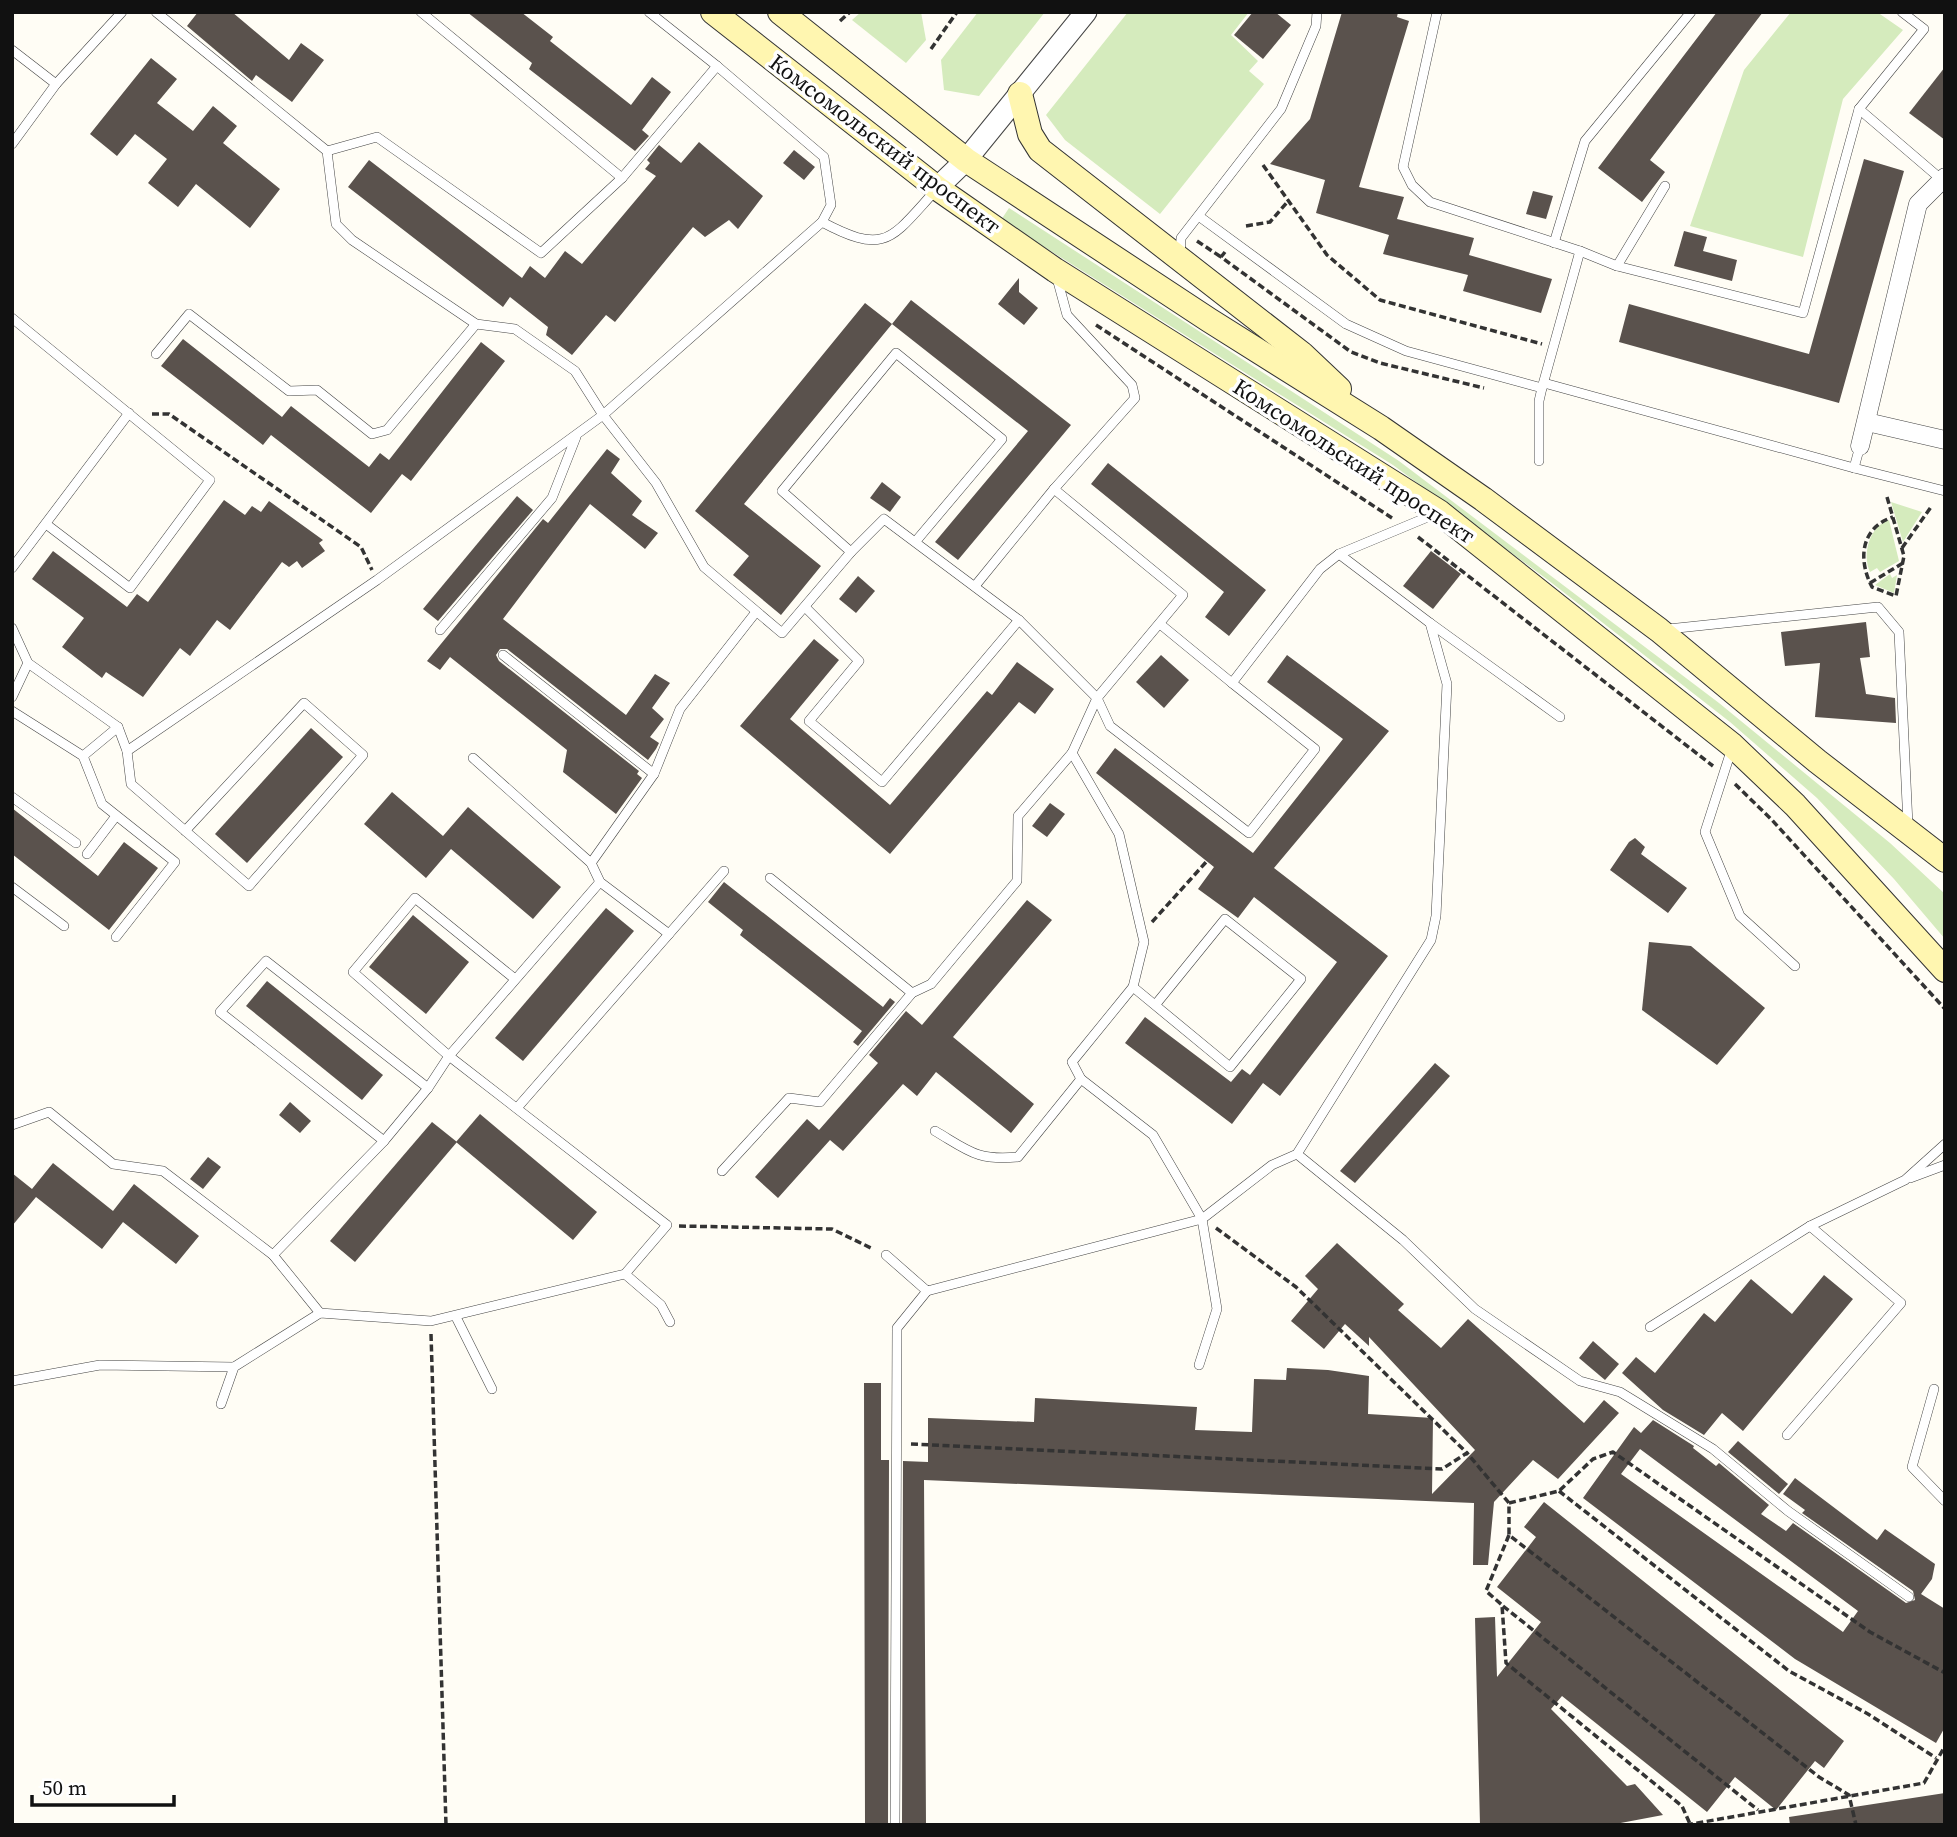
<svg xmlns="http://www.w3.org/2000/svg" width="1957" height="1837" font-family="'Source Serif 4',serif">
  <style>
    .green { fill: #d5ebbd }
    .building { fill: #5a524d; fill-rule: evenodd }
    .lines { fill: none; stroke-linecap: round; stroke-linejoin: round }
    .service-casing { stroke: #444; stroke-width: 10 }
    .minor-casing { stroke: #444; stroke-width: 19 }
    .tertiary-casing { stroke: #444; stroke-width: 23 }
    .secondary-casing { stroke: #333; stroke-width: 26 }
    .path { stroke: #333; stroke-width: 3.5; stroke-dasharray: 7 3.5; stroke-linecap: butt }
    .service { stroke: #fff; stroke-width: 9 }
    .minor { stroke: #fff; stroke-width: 18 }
    .tertiary { stroke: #fff; stroke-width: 21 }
    .secondary { stroke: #fff6b0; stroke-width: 24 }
    .labels { text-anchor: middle; stroke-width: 7; stroke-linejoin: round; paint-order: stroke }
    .street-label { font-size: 23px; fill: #111; stroke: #fff }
  </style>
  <rect width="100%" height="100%" fill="#fffdf5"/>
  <g class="green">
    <polygon points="861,12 921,12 926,40 906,63 852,20"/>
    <polygon points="978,12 1045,12 979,96 944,90 941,60"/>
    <polygon points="1128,12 1249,12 1231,35 1258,61 1249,71 1264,84 1160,214 1065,140 1046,115"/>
    <polygon points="1791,12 1877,12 1903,30 1843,99 1803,257 1690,226 1744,70"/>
    <polygon points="1009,208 1399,461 1719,703 1890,843 1945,894 1945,939 1894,879 1817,798 1730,722 1548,580 1393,465 1001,220"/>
    <polygon points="1891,502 1922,512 1903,542"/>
    <path d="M1889,520l10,41 -19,11 -3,-4 -7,4c-8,-18 -1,-45 19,-52z"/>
    <polygon points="1890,574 1892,578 1897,575 1894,593 1875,585"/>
  </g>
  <g class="building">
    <polygon points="198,12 232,12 289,60 301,43 324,60 292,102 256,75 252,81 187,26"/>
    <polygon points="467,12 521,12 553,37 550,41 631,105 652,77 671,92 642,130 649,136 635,151 529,69 532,63"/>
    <polygon points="1253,12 1275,12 1291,25 1263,59 1234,35"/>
    <polygon points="1342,12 1398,12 1397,17 1409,21 1359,187 1404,197 1397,219 1474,238 1469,255 1552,279 1541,313 1463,291 1468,275 1383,254 1389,235 1316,213 1325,180 1270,164 1310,119"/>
    <polygon points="1717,12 1763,12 1650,160 1665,172 1642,202 1598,168"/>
    <polygon points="151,58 177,79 157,103 193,131 213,106 237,126 223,143 280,189 250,228 196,184 178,207 148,183 167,159 135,134 117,156 90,134"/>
    <polygon points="1945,67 1945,140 1909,113"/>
    <polygon points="699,142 763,196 738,229 729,220 705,237 693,227 615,322 606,315 572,355 546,335 548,327 510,297 503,307 348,187 369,160 522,278 530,266 545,278 565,251 582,264 656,176 645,169 650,163 647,160 659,145 681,163"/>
    <polygon points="794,150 815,167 804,180 783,163"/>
    <polygon points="1864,159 1904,171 1839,403 1619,342 1629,304 1809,354"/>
    <polygon points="1533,191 1553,196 1546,219 1526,214"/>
    <polygon points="1684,231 1707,237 1703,251 1737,260 1732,281 1674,266"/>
    <polygon points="1019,278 1019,292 1038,308 1024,325 998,304"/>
    <polygon points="911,300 1071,425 958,560 935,542 1028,431 892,324"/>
    <polygon points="865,303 892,324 744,504 821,566 781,615 733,575 749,556 695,511"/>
    <polygon points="183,339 282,417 291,406 369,467 380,453 389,460 481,342 505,361 411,481 402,474 371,513 271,435 263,445 161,366"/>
    <polygon points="607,449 620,459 611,473 642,501 632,515 658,533 645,549 590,504 503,619 626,715 655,674 670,683 652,708 664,719 650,737 659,743 656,749 648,760 507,649 500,649 496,655 499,661 639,771 637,774 642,778 616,814 563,772 567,750 450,657 440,670 427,661 543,519 548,523"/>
    <polygon points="1108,463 1266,590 1229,636 1205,617 1224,592 1091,484"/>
    <polygon points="882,482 901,497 890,512 870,498"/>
    <polygon points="517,496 533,510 438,621 423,609"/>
    <polygon points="224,500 245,515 252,506 261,512 269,501 323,540 319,543 325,551 302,568 297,561 289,567 282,562 230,630 217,620 190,656 180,648 143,697 106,672 102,678 62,647 84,618 32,579 53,551 127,607 137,594 148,602"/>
    <polygon points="1431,551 1461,574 1433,609 1403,586"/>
    <polygon points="858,576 875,591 856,613 839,599"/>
    <polygon points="1866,622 1870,657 1860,658 1866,694 1895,698 1896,723 1815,717 1820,663 1785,666 1781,632"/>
    <polygon points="814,639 839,660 790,719 890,805 987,691 992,695 1017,662 1054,689 1035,714 1019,702 890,854 740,726"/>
    <polygon points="1161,655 1189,680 1164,708 1136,682"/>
    <polygon points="1287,655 1389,731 1274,868 1388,956 1280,1096 1263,1083 1232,1124 1125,1043 1145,1017 1231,1082 1242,1069 1250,1075 1337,962 1254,897 1238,918 1198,889 1214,867 1096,773 1115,748 1253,853 1343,739 1267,682"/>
    <polygon points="311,728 343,757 247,863 215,834"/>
    <polygon points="392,792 443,836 468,807 561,887 533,919 451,849 426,878 364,824"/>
    <polygon points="1050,803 1065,814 1047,837 1032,826"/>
    <polygon points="12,808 98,876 124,842 158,868 109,930 12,854"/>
    <polygon points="1635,838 1645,847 1641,854 1687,888 1668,913 1610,870 1629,842"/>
    <polygon points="724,882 883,1007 890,998 895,1002 858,1046 853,1042 862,1031 740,935 743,930 708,902"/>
    <polygon points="1027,900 1052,920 953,1037 1034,1104 1011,1133 936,1072 917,1096 903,1084 843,1151 830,1140 778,1198 755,1177 807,1119 819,1130 878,1063 869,1055 906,1011 922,1025"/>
    <polygon points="606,908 634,931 523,1061 495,1038"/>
    <polygon points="413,915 469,962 426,1014 369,967"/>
    <polygon points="1649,942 1691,946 1765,1008 1717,1065 1642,1010"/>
    <polygon points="267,981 383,1075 362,1100 246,1006"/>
    <polygon points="1435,1063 1450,1076 1355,1183 1340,1171"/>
    <polygon points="290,1102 311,1121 300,1133 279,1115"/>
    <polygon points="480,1114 597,1212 573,1240 456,1142"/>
    <polygon points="432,1122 457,1142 355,1262 330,1241"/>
    <polygon points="208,1157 221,1167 203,1189 190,1179"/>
    <polygon points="53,1163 113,1211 134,1184 199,1236 176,1264 123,1222 102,1249 36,1197 12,1226 12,1173 32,1189"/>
    <polygon points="1337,1243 1404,1304 1398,1310 1441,1348 1468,1319 1584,1423 1604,1400 1619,1413 1558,1479 1533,1460 1494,1502 1488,1565 1473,1565 1474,1503 924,1480 926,1825 902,1825 903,1461 928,1462 928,1418 1034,1422 1035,1398 1197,1407 1195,1430 1252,1432 1254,1379 1286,1380 1287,1368 1328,1370 1369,1376 1368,1414 1433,1418 1432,1494 1475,1450 1369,1337 1369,1346 1345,1324 1324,1349 1291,1321 1318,1289 1305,1276"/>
    <polygon points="1824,1275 1853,1299 1743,1431 1722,1413 1704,1435 1663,1410 1622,1373 1636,1357 1655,1373 1704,1313 1715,1322 1751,1279 1792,1314"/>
    <polygon points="1593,1341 1619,1364 1605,1380 1579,1358"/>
    <polygon points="864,1383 881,1383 881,1460 889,1460 888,1825 865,1825"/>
    <path d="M1653,1420l41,26 -1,2 23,18 3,-3 50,42 -8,9 25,17 7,-8 113,80 9,-3 -2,-9 -111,-78 3,-3 -22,-16 12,-16 82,62 8,-11 50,35 -3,15 -11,15 24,15v118l-9,16 -141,-84 -212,-161 51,-71 7,6zM1640,1449l218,162 -15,21 -222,-158z"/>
    <polygon points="1738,1441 1788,1484 1779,1494 1728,1452"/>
    <polygon points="1544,1502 1844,1741 1824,1768 1815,1761 1776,1810 1735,1777 1707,1812 1562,1696 1551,1709 1627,1786 1635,1784 1663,1815 1610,1825 1480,1825 1475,1618 1495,1617 1497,1677 1541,1622 1497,1587 1536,1537 1524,1527"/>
    <polygon points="1945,1793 1945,1825 1790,1825 1789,1817"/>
  </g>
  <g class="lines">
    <defs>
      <g id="service">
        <polyline points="156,12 327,151 336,224 352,240 476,324 515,329 575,371 603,415 656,483 704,567 782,633 851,552 884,519 1019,620 1097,698 1110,726 1249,833 1315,749 1232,683"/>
        <polyline points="649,12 717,66 824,157 831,205 822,222"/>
        <polyline points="1437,12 1403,167 1412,185 1430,202 1580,251 1617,266 1803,313 1859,109 1924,29 1902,12"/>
        <polyline points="12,50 56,84"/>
        <polyline points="1859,109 1942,180"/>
        <polyline points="12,144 56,84 122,12"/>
        <polyline points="327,151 377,137 541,253 622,178 421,12"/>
        <polyline points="622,178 717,66"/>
        <polyline points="1200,217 1346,324 1406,351 1542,388 1580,251"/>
        <polyline points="1554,243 1585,141 1691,12"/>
        <polyline points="1180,256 1181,238 1281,109 1316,26 1317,12"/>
        <polyline points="1617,266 1665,186"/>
        <polyline points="12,318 210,480 130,588 46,524"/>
        <polyline points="156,354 189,314 289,391 317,390 372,434 387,430 476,324"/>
        <polyline points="1544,383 1854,468 1860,446"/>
        <polyline points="1539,461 1539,401 1542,388"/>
        <polyline points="1854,468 1945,491"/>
        <polyline points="1054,489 1183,595 1097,698 1072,753 1119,834 1144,942 1133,987 1072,1062 1081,1079 1153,1135 1202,1219 1217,1309 1199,1365"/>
        <polyline points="851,552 782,491 896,353 1002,439 916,541"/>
        <polyline points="12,568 129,413"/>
        <polyline points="975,586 1054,489 1135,398 1132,385 1067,315 1057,278"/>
        <polyline points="805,607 859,661 809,721 882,782 1019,620"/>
        <polyline points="1430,623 1560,717"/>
        <polyline points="1160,624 1232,683 1320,569 1339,554 1435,514"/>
        <polyline points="12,628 28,663 12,697"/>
        <polyline points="1668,629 1878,607 1899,632 1908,825"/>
        <polyline points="440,630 552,498 576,437"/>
        <polyline points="503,655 654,774"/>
        <polyline points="28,663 118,727"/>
        <path d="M12,711l71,45 35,-29 9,24 250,-171 226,-165 219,-193c64,34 69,17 113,-31"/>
        <polyline points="1732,748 1705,832 1740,916 1795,966"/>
        <polyline points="127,751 131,784 249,886 363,755 304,703 185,831"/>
        <polyline points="83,756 102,804 175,862 116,937"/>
        <polyline points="473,758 591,863 600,882 669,934"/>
        <polyline points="12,797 76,843"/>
        <polyline points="87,854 116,816"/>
        <polyline points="591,863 654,774 680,709 756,612"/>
        <polyline points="770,878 912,993"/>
        <polyline points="12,887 64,926"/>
        <polyline points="1133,987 1230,1067 1301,979 1225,919 1156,1004"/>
        <polyline points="517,1108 724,871"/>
        <polyline points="12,1125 49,1112 113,1164 163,1171 273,1255 320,1313"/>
        <path d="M935,1131c34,20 42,30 83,26l63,-78"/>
        <polyline points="384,1141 220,1012 266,961 428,1088"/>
        <polyline points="1297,1154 1403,1240 1475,1309 1580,1381 1620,1392 1713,1449 1788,1511 1909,1597"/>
        <polyline points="722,1171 789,1098 820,1102 912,993 931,984 1017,881 1018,816 1072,753"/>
        <polyline points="1910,1178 1945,1165"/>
        <polyline points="273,1255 384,1141 428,1088 449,1056 600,882"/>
        <polyline points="886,1255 927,1291 1202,1219 1272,1165 1297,1154 1431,940 1436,916 1447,684 1430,623 1339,554"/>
        <polyline points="625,1274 661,1305 670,1322"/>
        <polyline points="456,1317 492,1389"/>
        <polyline points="1650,1327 1810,1226 1905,1180 1945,1144"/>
        <polyline points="12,1381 100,1365 234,1367"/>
        <polyline points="1934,1389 1912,1467 1945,1501"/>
        <polyline points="221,1404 234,1367 320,1313 431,1321 625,1274 667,1225 449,1056 353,972 415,898 515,979"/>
        <polyline points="1787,1435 1901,1303 1810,1226"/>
        <polyline points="895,1825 897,1328 927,1291"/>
      </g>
      <g id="minor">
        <polyline points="1867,422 1945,440"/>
        <polyline points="1860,446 1918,204 1945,177"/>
      </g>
      <polyline id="tertiary" points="937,188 966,160 1086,12"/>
      <g id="secondary">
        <polyline points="713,12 937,188 1055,270 1439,512 1732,745 1795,805 1945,970"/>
        <polyline points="780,12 966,160 1209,320 1381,428 1483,499 1659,630 1817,761 1945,860"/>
        <polyline points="1020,94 1030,134 1040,150 1302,354 1339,389"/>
      </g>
    </defs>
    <use href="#service" class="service-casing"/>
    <use href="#minor" class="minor-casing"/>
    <use href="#tertiary" class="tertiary-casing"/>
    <use href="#secondary" class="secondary-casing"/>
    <g class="path">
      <polyline points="840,21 850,12"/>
      <polyline points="931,49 957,12"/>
      <polyline points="1263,165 1327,255 1380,300 1542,344"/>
      <polyline points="1246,226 1270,222 1289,200"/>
      <polyline points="1197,241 1221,257"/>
      <polyline points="1225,252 1221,257 1351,352 1380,363 1484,388"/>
      <polyline points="1096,325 1392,518"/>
      <polyline points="152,414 169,414 361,547 372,570"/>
      <path d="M1887,497l17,59 -8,40 -24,-9c-14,-27 -12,-59 21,-70"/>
      <polyline points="1418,537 1713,766"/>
      <polyline points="1902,548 1931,507"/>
      <polyline points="1870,583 1903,563"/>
      <polyline points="1735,784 1771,819 1945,1009"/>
      <polyline points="1152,922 1207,861"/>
      <polyline points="679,1226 832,1229 873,1249"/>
      <polyline points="1216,1228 1296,1287 1467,1453"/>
      <polyline points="431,1334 446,1825"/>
      <polyline points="911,1444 1442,1469 1467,1453 1509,1503 1509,1535 1819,1777 1849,1795 1856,1825"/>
      <polyline points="1559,1491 1789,1671 1868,1714 1936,1758"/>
      <polyline points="1509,1503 1559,1491 1593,1459 1613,1452 1870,1632 1945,1673"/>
      <polyline points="1509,1535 1486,1591 1502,1605 1506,1663 1682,1806 1690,1824"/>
      <polyline points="1503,1606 1758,1810"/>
      <polyline points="1686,1825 1924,1783 1945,1746"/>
    </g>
    <use href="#service" class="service"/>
    <use href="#minor" class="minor"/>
    <use href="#tertiary" class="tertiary"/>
    <use href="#secondary" class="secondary"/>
  </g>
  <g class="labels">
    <g class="street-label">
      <text transform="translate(885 144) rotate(37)" y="8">Комсомольский проспект</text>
      <text transform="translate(1354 461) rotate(33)" y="8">Комсомольский проспект</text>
    </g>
  </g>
  <rect width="1957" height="1837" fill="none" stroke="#111111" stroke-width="28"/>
  <path d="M32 1795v10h142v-10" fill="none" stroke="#111111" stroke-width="3.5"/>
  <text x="42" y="1795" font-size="21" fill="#111111" stroke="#ffffff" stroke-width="5" paint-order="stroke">50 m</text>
</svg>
